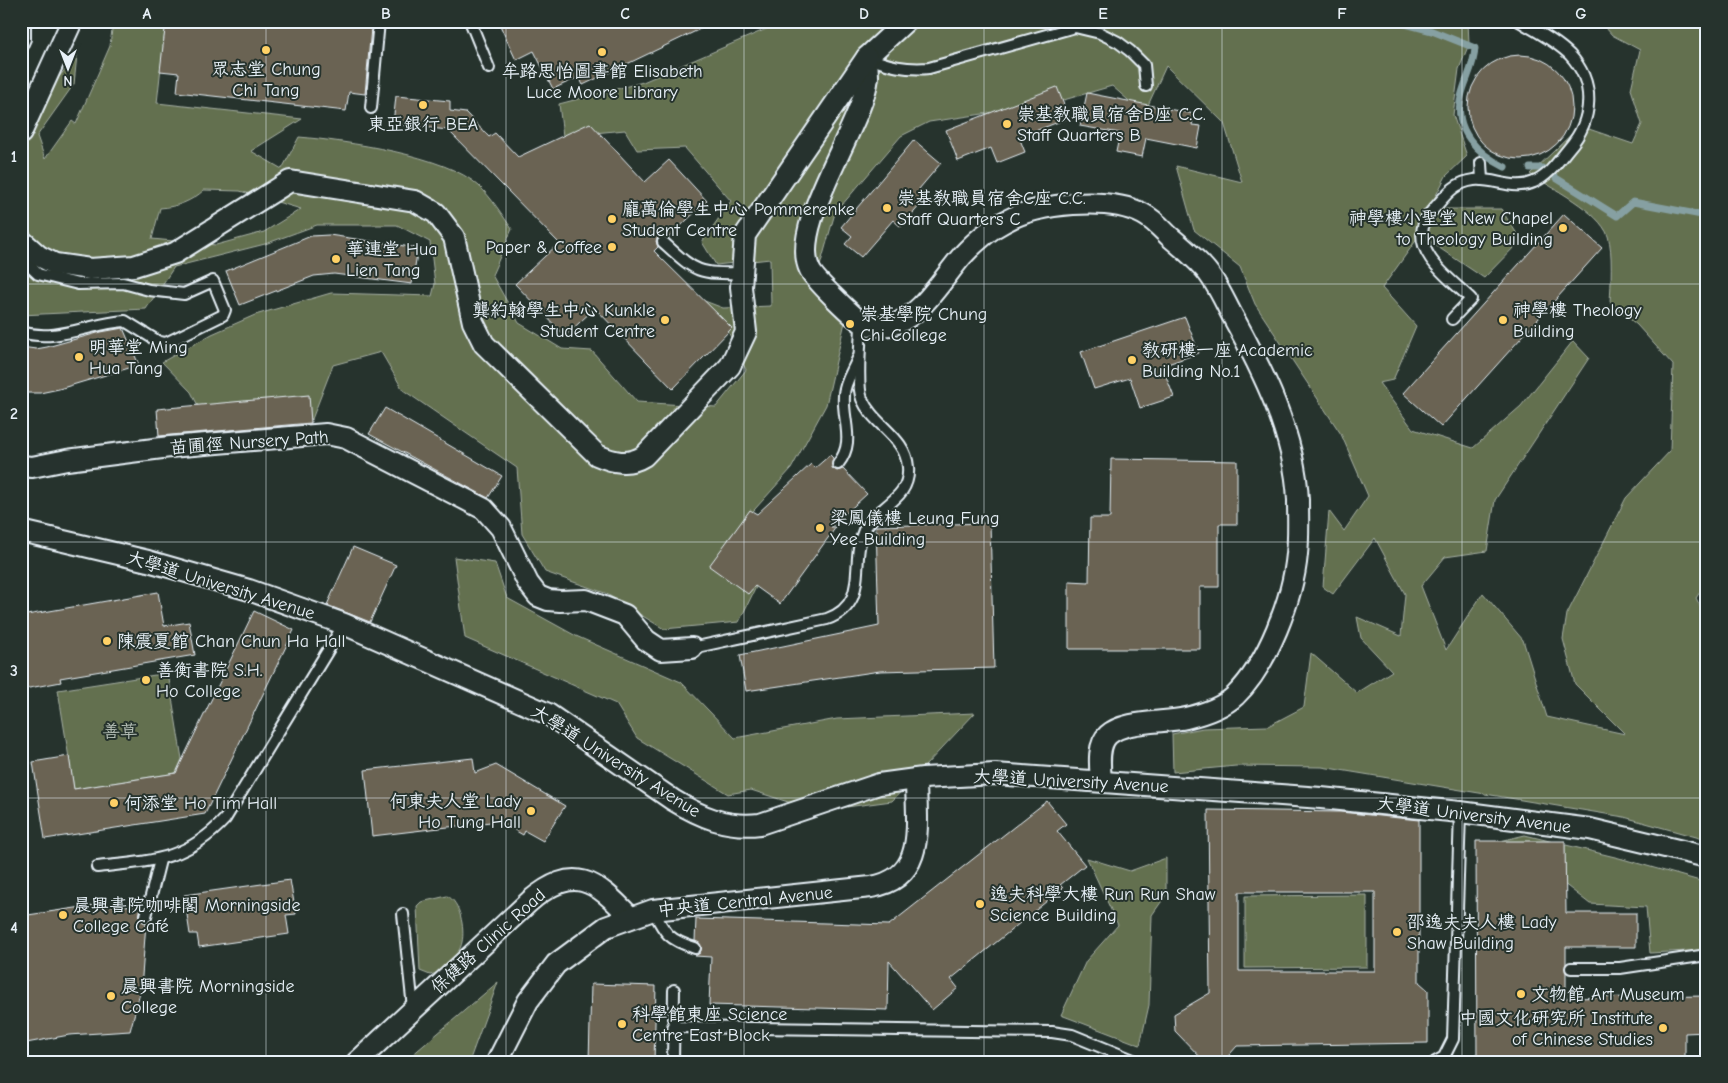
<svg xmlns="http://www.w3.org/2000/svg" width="1728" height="1083" font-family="'Comic Neue','LXGW WenKai TC',sans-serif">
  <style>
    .green { fill: #636f50; stroke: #a6b0a4; fill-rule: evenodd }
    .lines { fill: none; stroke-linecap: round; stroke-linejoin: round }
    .stream { stroke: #86a0a2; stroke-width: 7 }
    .building { fill: #6a6453; stroke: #e8f1f8; fill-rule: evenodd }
    .lane-casing { stroke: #e8f1f8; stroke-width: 14 }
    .street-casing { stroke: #e8f1f8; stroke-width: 24 }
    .lane { stroke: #26332d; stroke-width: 10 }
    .street { stroke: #26332d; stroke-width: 20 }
    .grid { fill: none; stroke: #e8f1f8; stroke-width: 1; stroke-opacity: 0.55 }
    .poi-dot { fill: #ffd166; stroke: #26332d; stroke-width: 2 }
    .labels { text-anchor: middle; stroke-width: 4; stroke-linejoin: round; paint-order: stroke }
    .poi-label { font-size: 18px; fill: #e8f1f8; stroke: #26332d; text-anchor: start }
    .street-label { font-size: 18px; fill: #e8f1f8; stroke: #26332d }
    .park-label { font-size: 18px; fill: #b3bdb5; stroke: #26332d }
    .neatline { fill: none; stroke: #e8f1f8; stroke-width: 2 }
    .grid-label { font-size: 16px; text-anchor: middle; font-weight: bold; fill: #e8f1f8 }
  </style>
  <rect width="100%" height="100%" fill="#26332d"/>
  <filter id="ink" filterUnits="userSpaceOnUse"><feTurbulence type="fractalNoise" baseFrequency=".02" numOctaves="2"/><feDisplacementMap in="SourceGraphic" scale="10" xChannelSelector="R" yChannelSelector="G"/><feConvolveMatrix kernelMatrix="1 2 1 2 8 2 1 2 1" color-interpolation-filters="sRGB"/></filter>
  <g filter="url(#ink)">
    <g class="green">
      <path d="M113,21h53l-9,82 145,16 -51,32 31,18 17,-32c46,4 147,18 180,49 13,12 23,29 33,43l-20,46 27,48 43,26 30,2 45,51 79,5 30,-37 -19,-41 -25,-29 21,8 48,-2 -1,-47 -54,6 -14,-23 29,-41 -46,-53 -48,2 -12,-20 -62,6 -4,-32 84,-22 142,-61h683l1,23 -10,25 -6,46 14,41 -21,20 -14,27 7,6h62l20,31 -37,38 -64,-43 -38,53 34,38 -23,54 -14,3 34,46 60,19 48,-42 52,-65 16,17 -94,142 -8,51 -42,6 -24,29 25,64 37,-57 40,47 24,77 78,17 -50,-50 -12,-45 4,-25 59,-116 44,-47 3,-86 -36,-40 -27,-23c1,-17 3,-51 -2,-66 -9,-25 -56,-48 -78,-62l50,-48 53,18 9,-20 -11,-35 9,-39 -28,-15 -12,-14h107v561l-11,16 11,22v220l-83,-23 -302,-50 -86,-1 -63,6 -1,-38 31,-6 65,-2 36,-19 7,-54 46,40 35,-22 -31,-33 -4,-21 44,19 4,-42 -30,-56 -42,56 -10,-7 6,-76 15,20 24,-35 -27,-62 -86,-130 -15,-37 -46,-37 -18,-64 66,16 -18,-59 -58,-57 -22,48 -32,-28 -62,18 -121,18 -28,14 -66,77 -15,53 25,56 -19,83 -35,64 -63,70 29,46 -18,37 -75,7 -59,-36 -60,-21 -23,-38 -5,-66 -114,-78 -22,-38 -48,13 -21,54 -102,10 -19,-37 -29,-30 50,-28 43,-19 76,-22 101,3 3,-12 -5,-42 -33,-17h-80l-52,19 -91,23 -28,42 -125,6v-102l4,-7v-26l-4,-2v-74l14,2 42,-51 -3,29 -37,52 8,23 27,-38 4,3 34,-78zM204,190l36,1 61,18 -37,23 -48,13 -64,-6 8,-31c17,-1 32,-7 44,-18z"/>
      <polygon points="454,557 495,563 507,598 576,636 681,682 735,738 837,719 975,713 892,801 816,811 751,790 728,794 637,738 616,704 465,638"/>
      <polygon points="168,673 182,759 176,773 74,789 58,690"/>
      <polygon points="1525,835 1619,858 1707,883 1707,950 1650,953 1646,907 1590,904 1563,883 1500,841"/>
      <polygon points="1087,858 1130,871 1166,858 1166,895 1152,915 1149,1005 1140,1045 1061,1015 1086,961 1118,925"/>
      <polygon points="1367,895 1367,967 1245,968 1245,896"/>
      <path d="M447,896c13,5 18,33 15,46 -2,13 -20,31 -32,33l-10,-4 -3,-65 4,-4z"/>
      <polygon points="498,982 469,1062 404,1062"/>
    </g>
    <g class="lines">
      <g class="stream">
        <path d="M1394,21l38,10 43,17c-1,20 -10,31 -14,49 -8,33 17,57 44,70"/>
        <polyline points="1530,168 1542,168"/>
        <polyline points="1556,178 1617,216 1633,202 1707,216"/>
      </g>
    </g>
    <g class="building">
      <polygon points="166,21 357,21 356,26 371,28 365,94 349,92 346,111 177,92 179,73 160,71"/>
      <polygon points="498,21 717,21 583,85 579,77 553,89 534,51 516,60"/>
      <circle cx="1520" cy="107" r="52"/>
      <polygon points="1057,87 1069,118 1019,137 1025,152 997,163 991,148 958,161 946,130"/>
      <polygon points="1087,93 1194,114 1192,125 1201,126 1197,148 1146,138 1142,157 1116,152 1120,133 1080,126"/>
      <polygon points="396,96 450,101 450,111 466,113 489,137 495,133 518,157 590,123 645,182 669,160 707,201 668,238 664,235 658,237 656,241 658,247 654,251 732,328 673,389 595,308 565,336 515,284 559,243 448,130 393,124"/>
      <polygon points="914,140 941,163 919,189 928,196 901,227 893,220 861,257 845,244 852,236 841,227"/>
      <polygon points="1564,214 1602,248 1441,427 1403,393"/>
      <polygon points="329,235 418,248 412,284 334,274 314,276 240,305 226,271 311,236"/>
      <polygon points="1185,317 1199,353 1162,366 1174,397 1140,408 1130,378 1094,389 1081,352"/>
      <polygon points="123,328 139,365 59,389 40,393 21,393 21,347 36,349 47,347 101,332"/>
      <polygon points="309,395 311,423 159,436 157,409"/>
      <polygon points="385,408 502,476 488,498 369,434"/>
      <polygon points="830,455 833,458 832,468 837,471 843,469 867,494 831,527 836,527 780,604 755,586 748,594 709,566 750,510 757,514 811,464 815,468"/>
      <polygon points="1111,459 1237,461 1237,524 1219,524 1219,587 1200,587 1200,649 1069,649 1069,581 1089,582 1090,518 1110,518"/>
      <polygon points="990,523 994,668 880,671 746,691 740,655 879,626 876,526"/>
      <polygon points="353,547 396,565 370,622 327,605"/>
      <polygon points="158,592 164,626 189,622 195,655 60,678 61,682 24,689 21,672 21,616"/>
      <polygon points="254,611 294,630 205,814 45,839 33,762 69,756 74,789 176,773"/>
      <polygon points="473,758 475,773 496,765 565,806 543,841 525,831 523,835 499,821 372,836 365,770"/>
      <polygon points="1047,801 1066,824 1057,831 1085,865 1060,885 1063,888 951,979 958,988 932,1010 889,961 888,1010 709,1005 711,957 695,956 700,953 702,947 695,941 696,919 889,925"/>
      <path d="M1208,810l132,2 79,8v162l9,8v53l-191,3 -14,16h-13l-6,-1 -29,-30 -1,-17 36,-21zM1239,892h136v79h-136z"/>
      <polygon points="1476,841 1565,841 1566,913 1636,913 1636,947 1566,947 1566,998 1707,996 1707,1032 1685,1033 1685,1062 1477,1062"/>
      <polygon points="290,880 296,914 286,915 289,934 199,947 197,934 190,934 184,895"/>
      <polygon points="96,905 141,906 139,917 146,923 141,989 130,1031 69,1035 21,1044 21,916"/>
      <polygon points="591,984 656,986 654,1062 589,1062"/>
    </g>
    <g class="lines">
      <defs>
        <g id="lane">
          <polyline points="470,21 489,68"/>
          <polyline points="21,48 25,39 25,21"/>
          <path d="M867,57c21,9 39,13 62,11l146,-41 25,6 18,9 12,9 14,14 2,21"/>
          <polyline points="371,108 379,21"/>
          <polyline points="1481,163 1482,180"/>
          <path d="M663,242c33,30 33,32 79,31"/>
          <path d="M21,258l17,16 40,10 45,-1 26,7 35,4 29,-13 12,29 -2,5 -57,28 -7,-1 -34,-21c-35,2 -68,22 -104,11"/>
          <path d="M1452,319l19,-20c-19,-19 -58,-44 -47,-76 2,-7 9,-13 14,-19 10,-12 19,-22 36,-24 21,-2 40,11 60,2 15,-6 25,-22 35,-34 24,-28 27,-65 1,-93 -14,-14 -34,-24 -51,-34"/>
          <path d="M838,464c18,-23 4,-43 6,-69 0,-12 10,-26 14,-37"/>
          <path d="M692,648l135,-29c44,-16 22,-56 37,-89 12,-24 47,-30 44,-63 -2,-30 -35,-42 -46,-68 -6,-15 -1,-58 -1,-76"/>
          <path d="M97,867c54,-6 89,-6 128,-48l119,-195"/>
          <path d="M653,910c12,24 16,30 42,38"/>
          <polyline points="403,914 413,1008"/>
          <polyline points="146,916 160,860"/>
          <polyline points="1571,968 1620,968 1707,955"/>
          <polyline points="674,1027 1052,1032 1072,1035 1138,1062"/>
          <polyline points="673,1062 674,990"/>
          <polyline points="1435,1062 1444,1057 1453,1039 1460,812"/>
        </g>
        <g id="street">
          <path d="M906,21l-39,36c0,7 1,14 1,20 -5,49 -80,149 -58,193 4,9 45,49 53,53 7,3 19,3 27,2 29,-5 53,-47 72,-69 12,-13 26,-26 42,-34 34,-19 104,-26 139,-8 10,5 18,14 26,22 12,10 25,21 35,32 12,13 20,32 28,47 31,56 63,120 66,185 0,17 1,36 -1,54 -4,44 -29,110 -62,142 -13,12 -32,18 -49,22 -22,5 -62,2 -78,17 -11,10 -8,32 -7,46"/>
          <polyline points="21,133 72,21"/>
          <path d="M21,240l18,16 16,8 35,5 44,-3 41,-13 115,-72 125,20 21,12 18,24 19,85 11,22 113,111c16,7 31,11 47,1l86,-90 16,-34 -5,-45 4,-52 122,-178"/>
          <polyline points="21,466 32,467 67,460 170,447 326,434 346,438 484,509 501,528 528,583 538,596 548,600 560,601 586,600 625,615 646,640 661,650 692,648"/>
          <path d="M21,531l127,30 101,29 95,34 204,90 125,86c28,17 54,28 87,24l119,-40 44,-6 72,-4 326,24 139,14 130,17 117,28"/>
          <path d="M357,1062l173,-161c44,-37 65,-21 100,16"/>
          <path d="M497,1062l31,-61 28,-37 50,-37 47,-17 218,-23c57,-9 45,-64 45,-108"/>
        </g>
      </defs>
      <use href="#lane" class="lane-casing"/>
      <use href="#street" class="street-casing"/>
      <use href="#lane" class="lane"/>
      <use href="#street" class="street"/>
    </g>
  </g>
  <path class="grid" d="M266,21v1041M506,21v1041M744,21v1041M984,21v1041M1222,21v1041M1462,21v1041M21,284h1686M21,542h1686M21,798h1686"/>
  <g class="poi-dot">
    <circle cx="266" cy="50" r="5"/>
    <circle cx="602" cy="52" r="5"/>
    <circle cx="423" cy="105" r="5"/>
    <circle cx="1007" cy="124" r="5"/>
    <circle cx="887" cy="208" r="5"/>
    <circle cx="612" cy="219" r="5"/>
    <circle cx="1563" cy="228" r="5"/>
    <circle cx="612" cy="247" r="5"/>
    <circle cx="336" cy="259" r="5"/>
    <circle cx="665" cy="320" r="5"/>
    <circle cx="1503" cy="320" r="5"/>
    <circle cx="850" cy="324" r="5"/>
    <circle cx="79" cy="357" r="5"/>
    <circle cx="1132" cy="360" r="5"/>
    <circle cx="820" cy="528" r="5"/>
    <circle cx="107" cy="641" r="5"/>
    <circle cx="146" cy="680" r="5"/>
    <circle cx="114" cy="803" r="5"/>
    <circle cx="531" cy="811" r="5"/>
    <circle cx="980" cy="904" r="5"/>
    <circle cx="63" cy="915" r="5"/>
    <circle cx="1397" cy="932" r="5"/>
    <circle cx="1521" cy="994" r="5"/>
    <circle cx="111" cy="996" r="5"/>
    <circle cx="622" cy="1024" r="5"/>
    <circle cx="1663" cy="1028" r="5"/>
  </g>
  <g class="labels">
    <g class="poi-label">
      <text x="266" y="75" text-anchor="middle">眾志堂 Chung<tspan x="266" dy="21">Chi Tang</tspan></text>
      <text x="602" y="77" text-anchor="middle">牟路思怡圖書館 Elisabeth<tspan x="602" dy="21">Luce Moore Library</tspan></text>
      <text x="1017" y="120">崇基教職員宿舍B座 C.C.<tspan x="1017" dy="21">Staff Quarters B</tspan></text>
      <text x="423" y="130" text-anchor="middle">東亞銀行 BEA</text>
      <text x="897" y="204">崇基教職員宿舍C座 C.C.<tspan x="897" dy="21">Staff Quarters C</tspan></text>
      <text x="622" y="215">龐萬倫學生中心 Pommerenke<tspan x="622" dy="21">Student Centre</tspan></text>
      <text x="1553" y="224" text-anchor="end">神學樓小聖堂 New Chapel<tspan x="1553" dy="21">to Theology Building</tspan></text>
      <text x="602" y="253" text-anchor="end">Paper &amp; Coffee</text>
      <text x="346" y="255">華連堂 Hua<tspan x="346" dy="21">Lien Tang</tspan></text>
      <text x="655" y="316" text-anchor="end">龔約翰學生中心 Kunkle<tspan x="655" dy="21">Student Centre</tspan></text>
      <text x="1513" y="316">神學樓 Theology<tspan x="1513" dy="21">Building</tspan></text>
      <text x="860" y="320">崇基學院 Chung<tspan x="860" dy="21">Chi College</tspan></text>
      <text x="89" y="353">明華堂 Ming<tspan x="89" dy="21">Hua Tang</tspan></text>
      <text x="1142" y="356">教研樓一座 Academic<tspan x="1142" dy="21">Building No.1</tspan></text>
      <text x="830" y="524">梁鳳儀樓 Leung Fung<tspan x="830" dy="21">Yee Building</tspan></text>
      <text x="117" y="647">陳震夏館 Chan Chun Ha Hall</text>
      <text x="156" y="676">善衡書院 S.H.<tspan x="156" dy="21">Ho College</tspan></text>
      <text x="521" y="807" text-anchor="end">何東夫人堂 Lady<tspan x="521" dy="21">Ho Tung Hall</tspan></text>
      <text x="124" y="809">何添堂 Ho Tim Hall</text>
      <text x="990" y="900">逸夫科學大樓 Run Run Shaw<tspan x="990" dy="21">Science Building</tspan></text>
      <text x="73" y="911">晨興書院咖啡閣 Morningside<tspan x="73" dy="21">College Café</tspan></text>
      <text x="1407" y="928">邵逸夫夫人樓 Lady<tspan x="1407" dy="21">Shaw Building</tspan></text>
      <text x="121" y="992">晨興書院 Morningside<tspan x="121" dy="21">College</tspan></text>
      <text x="1531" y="1000">文物館 Art Museum</text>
      <text x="632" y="1020">科學館東座 Science<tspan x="632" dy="21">Centre East Block</tspan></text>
      <text x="1653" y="1024" text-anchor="end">中國文化研究所 Institute<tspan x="1653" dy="21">of Chinese Studies</tspan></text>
    </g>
    <g class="street-label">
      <text transform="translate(249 442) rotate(-4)" y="6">苗圃徑 Nursery Path</text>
      <text transform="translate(221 585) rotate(17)" y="6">大學道 University Avenue</text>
      <text transform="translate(616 761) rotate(32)" y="6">大學道 University Avenue</text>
      <text transform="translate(1071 781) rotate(3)" y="6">大學道 University Avenue</text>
      <text transform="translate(1474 815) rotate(7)" y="6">大學道 University Avenue</text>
      <text transform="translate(745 901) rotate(-6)" y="6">中央道 Central Avenue</text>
      <text transform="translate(488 941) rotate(-42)" y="6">保健路 Clinic Road</text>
    </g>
    <g class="park-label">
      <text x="120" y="737">善草</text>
    </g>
  </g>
  <rect width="1728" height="1083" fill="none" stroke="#26332d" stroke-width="55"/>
  <g transform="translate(68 68) rotate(180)" stroke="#26332d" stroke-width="4" paint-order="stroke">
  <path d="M0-4L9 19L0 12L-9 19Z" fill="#e8f1f8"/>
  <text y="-8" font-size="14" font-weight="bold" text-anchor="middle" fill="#e8f1f8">N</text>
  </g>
  <rect x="28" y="28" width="1672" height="1028" class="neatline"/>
  <g class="grid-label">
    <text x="147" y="19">A</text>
    <text x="386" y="19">B</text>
    <text x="625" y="19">C</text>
    <text x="864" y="19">D</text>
    <text x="1103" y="19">E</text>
    <text x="1342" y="19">F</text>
    <text x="1581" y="19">G</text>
    <text x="14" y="162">1</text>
    <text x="14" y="419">2</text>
    <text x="14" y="676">3</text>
    <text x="14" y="933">4</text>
  </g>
</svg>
